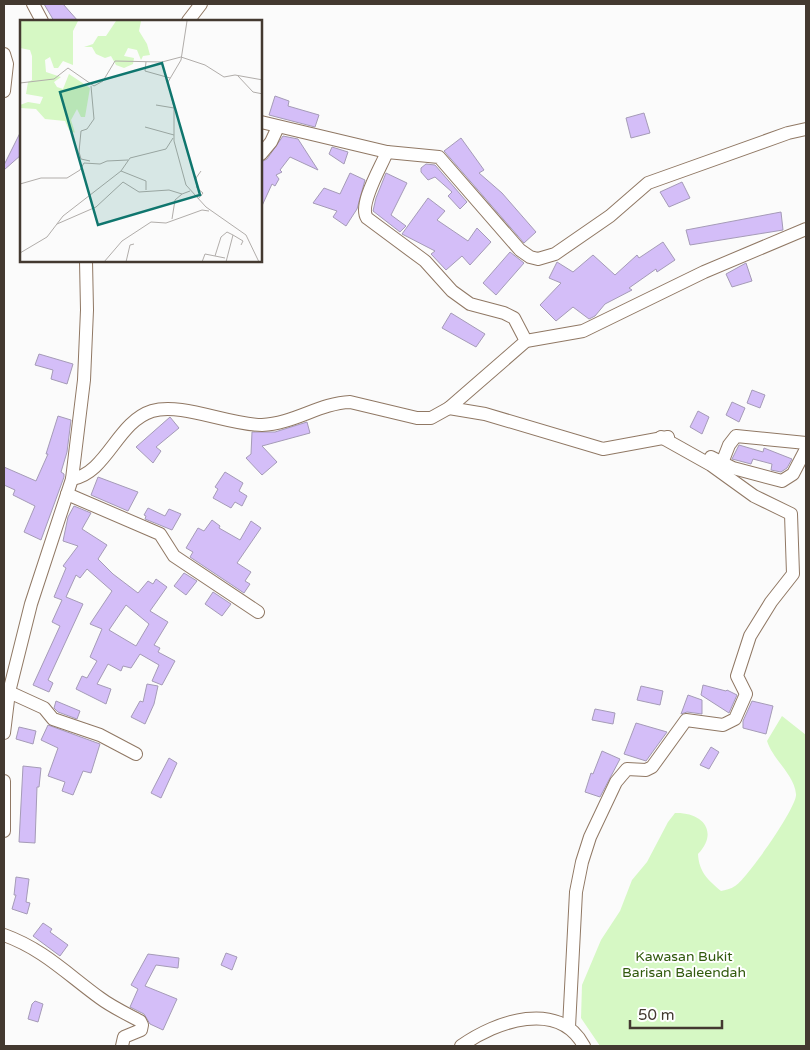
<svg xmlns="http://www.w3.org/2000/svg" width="810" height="1050" font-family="'Varela Round',sans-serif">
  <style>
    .green { fill: #d6f8c4 }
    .building { fill: #d4bef8; stroke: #a59bb7; fill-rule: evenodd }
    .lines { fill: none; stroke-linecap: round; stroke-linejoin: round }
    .street-casing { stroke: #907864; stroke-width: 14 }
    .street { stroke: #fff; stroke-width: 12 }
    .labels { text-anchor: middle; stroke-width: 4; stroke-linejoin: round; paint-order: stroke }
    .park-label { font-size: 14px; fill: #315a0d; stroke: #fff }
    .inset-road { fill: none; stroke: #b1adaa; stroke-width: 1 }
    .view { fill: #0f766e; fill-opacity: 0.15; stroke: #0f766e; stroke-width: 2.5 }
    .inset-edge { fill: none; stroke: #433930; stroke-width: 2.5 }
  </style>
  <rect width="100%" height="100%" fill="#fbfbfb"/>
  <path class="green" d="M782,716l24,19v311h-206l-19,-28 1,-33 19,-45 19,-29 12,-31 15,-18 21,-40 7,-9c28,-1 44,19 23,41 1,18 10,26 23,37 4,-1 10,-2 14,-5 11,-6 63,-80 61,-92 -2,-20 -23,-34 -29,-53z"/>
  <g class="building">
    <polygon points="44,4 63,4 78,21 54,21"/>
    <polygon points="275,96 289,101 288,106 319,115 315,127 269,115"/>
    <polygon points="644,113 650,133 631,138 626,118"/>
    <polygon points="21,131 21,155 4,170 4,165"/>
    <polygon points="283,136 298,139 318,170 290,157 280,170 282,172 276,175 279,179 275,186 272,184 261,208 261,162 267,159"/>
    <polygon points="461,138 484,170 479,173 502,193 536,232 524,243 444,151"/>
    <polygon points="332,147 348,152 344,164 329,154"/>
    <polygon points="426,164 435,165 467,202 460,209 448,196 452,192 435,177 428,180 421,172 421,168"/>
    <polygon points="350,173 365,180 357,209 346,226 333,217 337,211 313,203 324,188 340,194"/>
    <polygon points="386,173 407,183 391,215 406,226 400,232 373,211 376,198"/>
    <polygon points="682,182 690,198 669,207 660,192"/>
    <polygon points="428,198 445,211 437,220 468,241 477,228 491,242 470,265 462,256 446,270 431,254 435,251 402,234"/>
    <polygon points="781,212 783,230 690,245 686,230"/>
    <polygon points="663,242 675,260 657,272 656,269 629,288 632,290 605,304 595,316 589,319 573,307 556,321 540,305 561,283 549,278 557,262 573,272 593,255 615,275 637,255 639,258"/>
    <polygon points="510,252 524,263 496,295 483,283"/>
    <polygon points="746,263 752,281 732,287 726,274"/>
    <polygon points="451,313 485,334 476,347 442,328"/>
    <polygon points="39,354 73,364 67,384 51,379 53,370 35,365"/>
    <polygon points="752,390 765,395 760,408 747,403"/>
    <polygon points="732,402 745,408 739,422 726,415"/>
    <polygon points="698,411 709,417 702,434 690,427"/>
    <polygon points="58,416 71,420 67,452 61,472 64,474 64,477 41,540 24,532 35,506 13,495 15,490 4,485 4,467 36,481 48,454 46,454"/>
    <polygon points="170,417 179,428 156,447 161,451 153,463 136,447"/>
    <polygon points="307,422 310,433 262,446 277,462 262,475 246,458 251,454 252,432 275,432"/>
    <polygon points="739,445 763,452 764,448 792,459 787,468 781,472 771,470 772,464 753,459 751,464 736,460 732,459"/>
    <polygon points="225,472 243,483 239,491 247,496 242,506 235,502 231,508 213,498 218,489 215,487"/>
    <polygon points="98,477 138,492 128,511 91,495"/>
    <path d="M74,506l17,7 -9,16 25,16 -9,14 15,15 25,19 10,-12 5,3 3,-5 11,8 -17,24 18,11 -14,23 6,3 -2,4 17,9 -13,24 -10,-4 7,-16 -19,-11 -9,14 -8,-2 -2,5 -13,-7 -11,20 14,5 -5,15 -30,-15 6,-13 5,2 10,-17 -7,-4 12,-28 -12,-5 22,-33 -25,-22 -7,9 -4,-3 -10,22 17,7 -35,76 5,3 -4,9 -16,-7 27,-59 -8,-4 10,-22 -8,-3 12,-29 -3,-2 15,-20 -15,-5 5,-24zM126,605l23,19 -13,22 -27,-16z"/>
    <polygon points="148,508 165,516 169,509 181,514 172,530 145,519 146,516 144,515"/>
    <polygon points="212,520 220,526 219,528 240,540 251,521 261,528 237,563 251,572 245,581 250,584 244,593 190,557 193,552 186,548 198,528 204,531"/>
    <polygon points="184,573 197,581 186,595 174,586"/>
    <polygon points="213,592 231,604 222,616 205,604"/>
    <polygon points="147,684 158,686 154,704 145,724 131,717 140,701 143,702"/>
    <polygon points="703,685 726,691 727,690 737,695 729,713 701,695"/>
    <polygon points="641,686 663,691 660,705 637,700"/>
    <polygon points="688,695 702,700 702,714 687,712 681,714"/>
    <polygon points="56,701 80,711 77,719 58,712 54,708"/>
    <polygon points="752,701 773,706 766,734 743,728 743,721"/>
    <polygon points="595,709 615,713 613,724 592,720"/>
    <polygon points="636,723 667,732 646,761 624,754"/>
    <polygon points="48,725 100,744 91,773 83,771 73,795 62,791 65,782 48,776 58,748 41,740"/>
    <polygon points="19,727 36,731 33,744 16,739"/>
    <polygon points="711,747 719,752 709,769 700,765"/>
    <polygon points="602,751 620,759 600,797 585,792 591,773 593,774"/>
    <polygon points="169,758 177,763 161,798 151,793"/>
    <polygon points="23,766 41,768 39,787 37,787 35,843 19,842"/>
    <polygon points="16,877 29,879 26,902 30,903 27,914 12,909 16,895 14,895"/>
    <polygon points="43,923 52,929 50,932 68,945 60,956 33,936"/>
    <polygon points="226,953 237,957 232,970 221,965"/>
    <polygon points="148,954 179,958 178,968 156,965 145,986 177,999 163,1030 150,1024 144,1014 130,1007 138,989 131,985"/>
    <polygon points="35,1001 43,1004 38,1022 28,1019 32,1004"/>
  </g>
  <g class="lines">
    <defs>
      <g id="street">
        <polyline points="33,4 42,21"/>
        <polyline points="188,21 201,4"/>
        <polyline points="4,54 7,64 4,91"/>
        <polyline points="261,122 387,152 439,157 520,250 530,257 538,259 555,254 610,216 648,183 788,133 806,129"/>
        <path d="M387,152c-6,15 -29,53 -20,66l58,43 27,30 18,13 34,9 10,5 12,23"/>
        <polyline points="261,154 271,142 278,127"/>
        <polyline points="449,408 485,414 603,449 668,437"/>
        <polyline points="711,457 733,468 782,481 793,474 806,449"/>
        <polyline points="722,463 729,445 736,436 806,443"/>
        <path d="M72,479c35,-6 45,-57 80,-68 29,-9 77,14 110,14 31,-1 58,-22 88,-23l67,16h14l18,-10 77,-67 57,-10 121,-59 102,-43"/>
        <polyline points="67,494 160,534 174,556 258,612"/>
        <polyline points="9,692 44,708 53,719 100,735 136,754"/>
        <polyline points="4,733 9,692 31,604 72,479 84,380 87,310 86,261"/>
        <polyline points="4,781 4,831"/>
        <path d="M4,935c39,14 63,39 96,63 12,9 27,16 40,23l2,4 -1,5 -17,7 -2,9"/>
        <polyline points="569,1027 576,892 582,862 590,837 616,782 627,769 646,770 652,767 686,720 723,725 735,719 746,694 737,676 750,636 771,602 793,574 791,514 754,496 711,465 661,437"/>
        <path d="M461,1046c35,-25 98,-47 123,0"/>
      </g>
    </defs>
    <use href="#street" class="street-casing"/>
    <use href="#street" class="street"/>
  </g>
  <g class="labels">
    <g class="park-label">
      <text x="684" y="961">Kawasan Bukit<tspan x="684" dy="16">Barisan Baleendah</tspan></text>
    </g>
  </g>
  <g transform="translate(20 20)">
    <rect width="242" height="242" fill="#fbfbfb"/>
    <path d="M0,1h58l-5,10v34l-10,-4 -5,7h-4l-4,-11 -5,3 1,12 15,5 -7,5 3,5 6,2 6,-15 21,14 -5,29h-4l-4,-8 -6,11 4,13 -6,-3 -4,-9 -20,-2 -9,-10 -16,-1v-3l8,-3 12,2 3,-7 -17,-3 2,-12 4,-2v-24l-2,-6 -10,-2zM96,1h25l-2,10 8,13 3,11 -7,1 -2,4 -4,-10 -9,-2 -4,8 10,2 -1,6 -9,4 -8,-3 -5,-9 -6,2 -9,-4 -4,-7h-8l9,-3 5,-8h8z" fill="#d6f8c4"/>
    <path class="inset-road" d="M167,1l-6,39 -13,22 6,26v33l12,44 20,22 40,28 13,27M126,42l-1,9 25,7M218,56l15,16 10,2M0,63l34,-4 14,-11 26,18 9,-5 12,-20 47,1 19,-5 24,8 19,12 11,-2 28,5M136,85l18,3M125,107l29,8M70,141l-9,-2 -2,-7 2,-21 6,-2 7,-10 -3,-33M101,151l25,10v9M0,164l21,-6h26l13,-8 4,-7 16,1 7,-3 21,-1M178,179l5,-6 -6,-5 -1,-10 5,-7M152,199l3,-19 7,-6M37,204l39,-17 27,-25 16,10 30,-2 13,4 8,-3M213,215l10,6 -2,4M0,233l27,-16 16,-21 58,-45 9,-13 36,-9 7,-11M195,236l6,-19 6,-5 6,3 -7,27M84,242l18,-21 29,-19 15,1 36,-13 7,1M106,242l4,-17 4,-1M182,242l3,-8 20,4"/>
    <path class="view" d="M142,43l38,132 -102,30 -38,-133z"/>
    <rect width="242" height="242" class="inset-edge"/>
  </g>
  <rect width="810" height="1050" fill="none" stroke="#433930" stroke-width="10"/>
  <path d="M630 1020v8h92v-8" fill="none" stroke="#433930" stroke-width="2.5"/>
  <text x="638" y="1020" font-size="15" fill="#433930" stroke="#ffffff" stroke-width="4" paint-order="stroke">50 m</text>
</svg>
